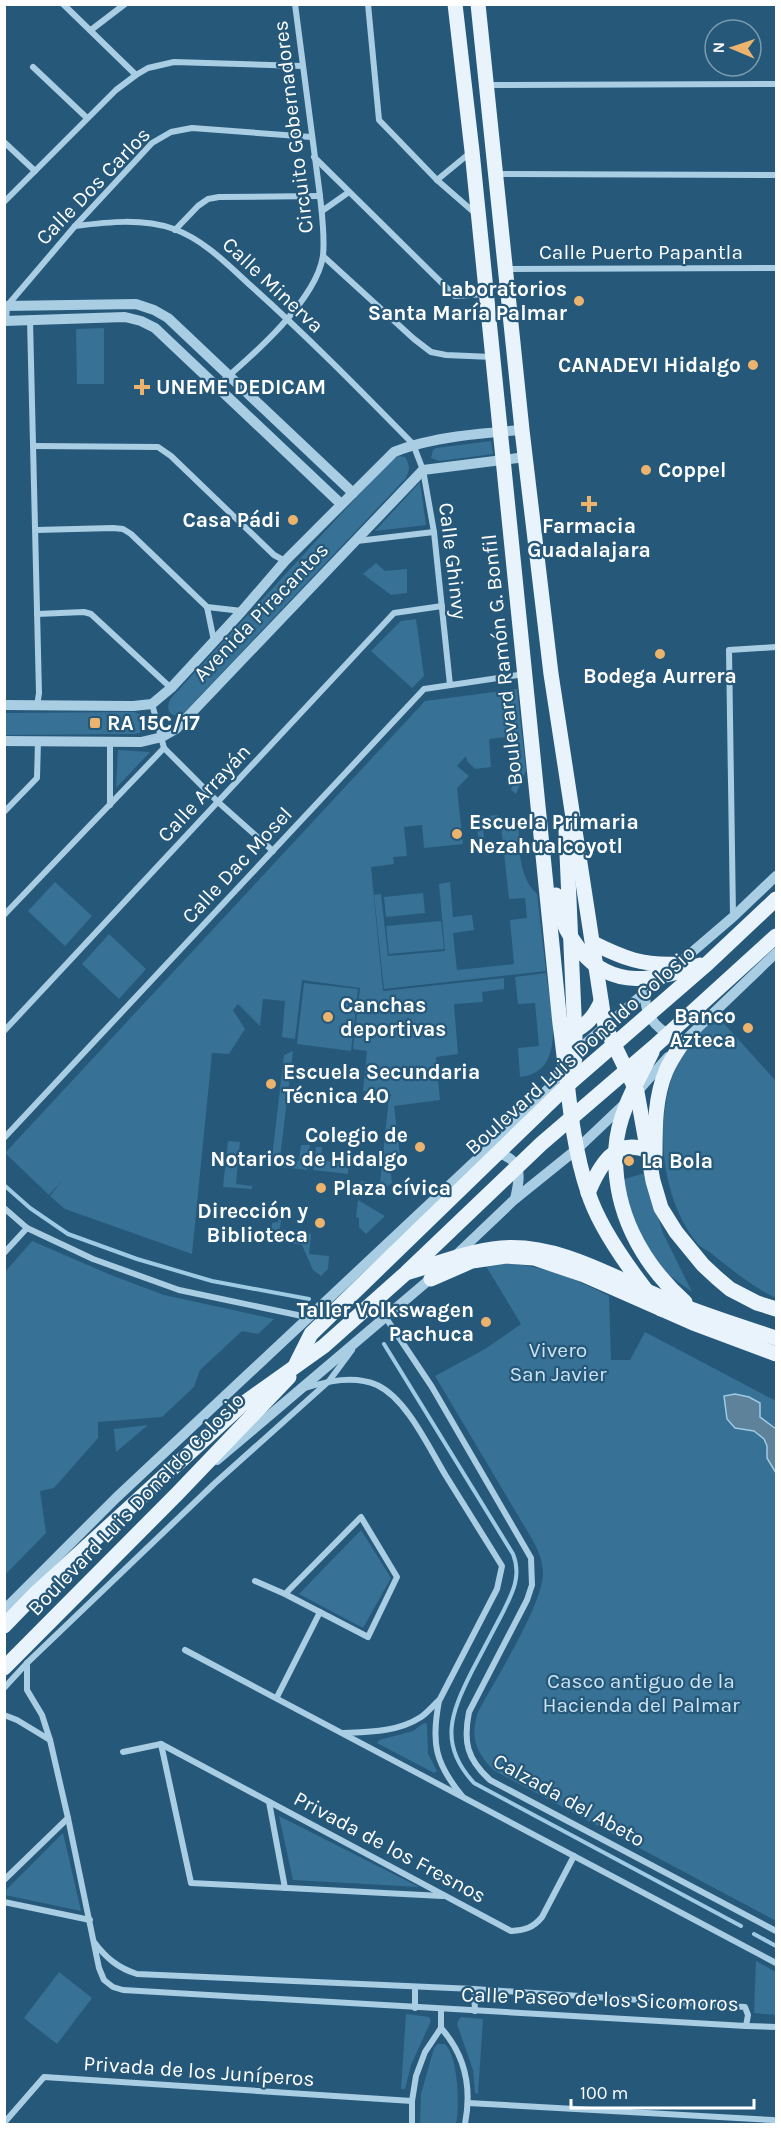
<svg xmlns="http://www.w3.org/2000/svg" width="781" height="2129" font-family="Karla,sans-serif">
  <style>
    .green { fill: #377195 }
    .water { fill: #5e8299; stroke: #9ecae4; stroke-width: 1.5 }
    .lines { fill: none; stroke-linecap: round; stroke-linejoin: round }
    .stream { stroke: #9ecae4; stroke-width: 4 }
    .minor { stroke: #a9cde3; stroke-width: 6 }
    .tertiary { stroke: #a9cde3; stroke-width: 10 }
    .primary { stroke: #e9f3fc; stroke-width: 15 }
    .primary-bridge { stroke: #e9f3fc; stroke-width: 15 }
    .poi-dot { fill: #ecb36f; stroke: #26587a; stroke-width: 2 }
    .labels { text-anchor: middle; stroke-width: 4.5; stroke-linejoin: round; paint-order: stroke }
    .street-label { font-size: 21px; fill: #fff; stroke: #26587a }
    .poi-label { font-size: 21px; font-weight: bold; fill: #fff; stroke: #26587a; text-anchor: start }
    .park-label { font-size: 21px; fill: #cce4f3; stroke: #26587a }
  </style>
  <rect width="100%" height="100%" fill="#26587a"/>
  <g class="green">
    <polygon points="104,328 104,384 77,384 76,329"/>
    <polygon points="491,441 493,454 439,461 431,458 433,450 436,448"/>
    <path d="M398,456l7,1c5,8 5,12 1,21l-223,236c-14,5 -19,-6 -11,-17l217,-235z"/>
    <polygon points="420,482 426,525 375,531"/>
    <polygon points="376,563 385,571 407,569 407,593 391,595 363,574"/>
    <polygon points="416,619 424,676 412,688 371,651 401,621"/>
    <polygon points="517,689 526,771 516,794 511,790 517,773 511,770 507,737 489,739 491,767 475,769 467,761 466,756 457,766 469,776 457,788 463,844 424,848 422,825 404,827 407,856 393,857 394,864 371,867 383,991 504,978 504,989 482,992 483,1002 454,1004 458,1054 436,1057 440,1100 394,1106 401,1163 390,1165 392,1183 373,1197 360,1189 361,1181 380,1183 389,1097 392,1095 363,1091 367,1051 353,1049 360,988 302,980 295,1039 282,1037 285,1001 263,999 260,1026 238,1004 233,1010 245,1029 229,1054 212,1053 192,1254 65,1209 50,1196 62,1181 49,1195 5,1153 425,701"/>
    <polygon points="134,712 142,715 146,720 147,728 142,732 135,734 5,735 5,713"/>
    <polygon points="118,750 150,752 116,788"/>
    <path d="M497,815l9,6 12,-1c2,26 -1,55 19,74l9,77 -162,18 -10,-94 7,-1 7,62 57,-5 -6,-67 11,-2 3,35 19,-2 2,15 -21,3 4,37 57,-6 -4,-44 17,-2 -2,-20 -16,1 -8,-73 -18,2 2,18h-6l-3,-29z"/>
    <polygon points="55,882 92,916 65,946 28,911"/>
    <polygon points="423,893 425,913 386,917 384,897"/>
    <polygon points="441,921 444,949 389,954 386,926"/>
    <polygon points="109,934 146,969 119,999 82,964"/>
    <path d="M546,973c4,33 23,99 -26,104l-2,-29 21,-2 -4,-43 -17,1 -3,-27z"/>
    <polygon points="304,983 358,989 351,1051 297,1044"/>
    <path d="M718,1017l58,64v217c-23,-11 -44,-28 -64,-44 -5,-4 -11,-6 -15,-11 -44,-55 -46,-155 -1,-210 5,-7 15,-11 22,-16z"/>
    <polygon points="293,1051 280,1158 299,1161 301,1145 310,1145 307,1170 271,1166 284,1055"/>
    <polygon points="228,1141 240,1142 236,1184 252,1186 252,1189 223,1187"/>
    <polygon points="316,1147 322,1147 321,1160 341,1163 344,1150 350,1151 348,1174 313,1170"/>
    <path d="M645,1173l18,60 29,59c-24,-17 -50,-37 -60,-65 -5,-15 -7,-32 -11,-47z"/>
    <polygon points="358,1200 385,1216 366,1234 359,1227 359,1218 356,1217"/>
    <polygon points="279,1213 282,1213 280,1229 311,1234 309,1254 329,1256 328,1269 321,1276 313,1270 302,1245 277,1241 277,1236 275,1233 271,1232 272,1223 278,1222"/>
    <polygon points="32,1241 111,1275 164,1295 274,1319 258,1334 242,1331 200,1370 194,1387 162,1417 98,1422 98,1438 54,1488 40,1491 46,1533 5,1575 5,1272"/>
    <path d="M499,1263c41,1 75,15 110,33l2,64h19l15,-28 131,69v520l-283,-151c-18,-20 -23,-32 -15,-58 17,-32 64,-106 65,-138 0,-13 -5,-24 -11,-35l-97,-163 50,-27 36,-25 -35,-58z"/>
    <polygon points="148,1425 116,1452 114,1429"/>
    <polygon points="361,1530 391,1578 363,1628 299,1594"/>
    <polygon points="424,1723 427,1724 428,1754 437,1771 434,1773 377,1743 379,1740 413,1731"/>
    <polygon points="279,1816 419,1887 293,1880"/>
    <polygon points="63,1833 81,1911 5,1895 5,1891"/>
    <polygon points="756,1961 776,1972 776,2015 754,2013"/>
    <polygon points="59,1972 92,1998 57,2044 24,2018"/>
    <polygon points="406,2014 429,2017 431,2021 411,2065 405,2089 401,2089"/>
    <polygon points="462,2017 483,2019 478,2094 475,2093 473,2070 457,2024 459,2019"/>
    <path d="M438,2044h7c13,12 15,63 11,80h-36l1,-30 13,-46z"/>
  </g>
  <polygon class="water" points="735,1394 749,1397 760,1403 760,1417 776,1429 776,1473 767,1458 767,1446 764,1439 754,1431 735,1428 727,1419 724,1396"/>
  <g class="lines">
    <g class="stream">
      <polyline points="4,1185 30,1208 68,1234 137,1259 212,1281 309,1299"/>
      <path d="M384,1344l129,210c9,22 -1,40 -11,60 -10,19 -20,38 -30,57 -21,42 -34,73 2,112l267,143"/>
      <polyline points="754,1934 776,1946"/>
    </g>
    <g class="minor">
      <polyline points="63,4 136,75"/>
      <polyline points="368,4 379,120 437,180 476,214"/>
      <polyline points="91,30 125,4"/>
      <polyline points="33,67 87,118"/>
      <polyline points="487,85 776,84"/>
      <polyline points="4,142 35,171"/>
      <polyline points="314,157 455,296 486,294"/>
      <polyline points="497,174 776,175"/>
      <polyline points="437,180 471,152"/>
      <polyline points="4,202 116,90 136,75 148,68 174,62 302,66"/>
      <polyline points="322,211 349,192"/>
      <path d="M75,226c33,-4 67,-8 99,3 30,11 53,35 76,56 57,51 110,105 163,159l10,26 11,62 16,153"/>
      <polyline points="175,230 198,206 208,199 219,197 320,196"/>
      <polyline points="323,256 414,339 431,352 446,355 492,357"/>
      <polyline points="506,269 776,268"/>
      <polyline points="30,320 39,693 37,706"/>
      <polyline points="6,321 7,306 75,226 152,143 171,132 192,128 311,137"/>
      <path d="M217,386c34,-29 99,-85 106,-130 2,-20 -1,-41 -3,-60l-25,-192"/>
      <polyline points="34,446 158,447 171,456 274,555 285,561"/>
      <polyline points="36,530 113,528 123,529 131,534 207,607 214,641"/>
      <polyline points="357,541 434,532"/>
      <polyline points="207,607 242,611"/>
      <polyline points="37,614 84,612 91,614 171,688"/>
      <polyline points="152,704 164,748 218,802 273,851"/>
      <polyline points="110,805 110,742"/>
      <polyline points="4,812 37,778 38,741"/>
      <polyline points="4,915 164,748"/>
      <polyline points="733,916 729,650 776,647"/>
      <polyline points="4,1031 394,613 442,606"/>
      <polyline points="4,1138 424,689 525,674"/>
      <polyline points="4,1208 27,1228 93,1259 179,1290 307,1317"/>
      <polyline points="4,1253 27,1228"/>
      <path d="M386,1318l46,69 99,171 1,27 -5,15 -58,112c-6,30 -2,47 21,68l286,151"/>
      <path d="M305,1388c23,-7 49,-13 72,-3 30,14 52,63 69,91 19,30 37,60 56,90l-5,23 -58,112c-8,42 -4,62 23,95"/>
      <polyline points="255,1581 285,1594 368,1637 397,1577 361,1517 285,1594"/>
      <polyline points="185,1650 776,1963"/>
      <path d="M27,1663v27l15,25 8,25 18,78 31,150 5,12 9,7 10,3 623,36 2,-11 -3,-8 -271,-18 -337,-15c-19,-6 -31,-16 -43,-32"/>
      <polyline points="4,1688 27,1663 214,1484 329,1381 352,1350"/>
      <polyline points="277,1697 320,1612"/>
      <polyline points="4,1715 17,1720 50,1740"/>
      <path d="M344,1733c25,-1 54,-1 77,-16 6,-4 12,-11 17,-16"/>
      <path d="M161,1744l350,187c14,-1 22,-3 31,-14l32,-61"/>
      <polyline points="161,1744 191,1883 442,1896"/>
      <polyline points="123,1752 161,1744"/>
      <polyline points="269,1802 285,1888"/>
      <polyline points="4,1880 68,1818"/>
      <polyline points="4,1902 90,1920"/>
      <polyline points="415,1987 415,2008"/>
      <polyline points="474,1989 475,2011"/>
      <polyline points="746,2026 776,2027"/>
      <path d="M441,2028c25,28 31,60 24,96"/>
      <polyline points="468,2103 773,2120 773,2124"/>
      <polyline points="4,2123 44,2077 412,2101"/>
      <polyline points="412,2124 412,2101 416,2076 425,2052 441,2028 441,2009"/>
    </g>
    <g class="tertiary">
      <polyline points="4,306 136,304 154,310 168,318 353,493"/>
      <polyline points="4,321 125,317 141,321 155,328 341,504"/>
      <path d="M4,705l129,1 19,-2 19,-16 71,-77 43,-50 109,-109c37,-15 88,-19 128,-22"/>
      <polyline points="4,741 141,742 162,737 176,729 423,470 526,457"/>
      <path d="M645,994c0,21 9,33 27,42"/>
      <polyline points="679,1046 776,953"/>
      <path d="M493,1152c30,6 28,22 22,47"/>
      <polyline points="454,1257 515,1199 577,1149 637,1092 668,1057"/>
      <polyline points="217,1460 436,1274"/>
      <polyline points="4,1610 116,1498 486,1151 552,1085 565,1061 733,917 776,876"/>
    </g>
    <g class="primary">
      <path d="M455,4l17,147 88,873c8,56 10,115 28,168 12,39 47,85 73,117"/>
      <polyline points="478,4 522,430 551,674 605,1026 637,1092 653,1181 661,1208 676,1232 703,1265 717,1278 730,1289 757,1303 776,1309"/>
      <path d="M593,943c30,15 50,23 85,21"/>
      <path d="M563,1025l15,4c12,-7 17,-15 23,-27"/>
      <path d="M655,1155c0,-29 0,-58 11,-84 4,-10 11,-20 17,-29"/>
      <path d="M588,1193c11,-26 27,-57 60,-42"/>
      <polyline points="431,1279 472,1261 506,1256 534,1258 584,1275 693,1323 776,1354"/>
      <polyline points="4,1626 36,1593 244,1403"/>
      <polyline points="4,1668 177,1494 289,1377"/>
    </g>
    <g class="primary-bridge">
      <polyline points="566,831 575,1037 575,1057 571,1082"/>
      <path d="M556,895c3,10 5,21 9,31 3,8 10,17 15,24 33,41 76,30 120,15"/>
      <path d="M652,1052c-14,29 -34,61 -36,95 -4,61 24,115 69,155"/>
      <path d="M409,1272c30,-9 60,-21 92,-24 57,-5 113,30 164,51 36,15 74,27 111,39"/>
      <polyline points="296,1364 311,1334 571,1082 708,963 776,899"/>
      <polyline points="244,1403 324,1346 406,1273 541,1144 655,1046 776,936"/>
    </g>
  </g>
  <g class="poi-dot">
    <circle cx="579" cy="301" r="6"/>
    <circle cx="753" cy="365" r="6"/>
    <path d="M139 378h6v6h6v6h-6v6h-6v-6h-6v-6h6z"/>
    <circle cx="646" cy="470" r="6"/>
    <path d="M586 495h6v6h6v6h-6v6h-6v-6h-6v-6h6z"/>
    <circle cx="293" cy="520" r="6"/>
    <circle cx="660" cy="654" r="6"/>
    <rect x="89" y="717" width="12" height="12" rx="3"/>
    <circle cx="457" cy="834" r="6"/>
    <circle cx="328" cy="1017" r="6"/>
    <circle cx="748" cy="1028" r="6"/>
    <circle cx="271" cy="1084" r="6"/>
    <circle cx="420" cy="1147" r="6"/>
    <circle cx="629" cy="1161" r="6"/>
    <circle cx="321" cy="1188" r="6"/>
    <circle cx="320" cy="1223" r="6"/>
    <circle cx="486" cy="1322" r="6"/>
  </g>
  <g class="labels">
    <g class="street-label">
      <text transform="translate(293 127) rotate(-97)" y="7">Circuito Gobernadores</text>
      <text transform="translate(93 186) rotate(-46)" y="7">Calle Dos Carlos</text>
      <text x="641" y="259">Calle Puerto Papantla</text>
      <text transform="translate(273 285) rotate(43)" y="7">Calle Minerva</text>
      <text transform="translate(453 561) rotate(83)" y="7">Calle Ghinvy</text>
      <text transform="translate(261 612) rotate(-46)" y="7">Avenida Piracantos</text>
      <text transform="translate(502 660) rotate(-96)" y="7">Boulevard Ramón G. Bonfil</text>
      <text transform="translate(204 793) rotate(-47)" y="7">Calle Arrayán</text>
      <text transform="translate(237 865) rotate(-47)" y="7">Calle Dac Mosel</text>
      <text transform="translate(580 1050) rotate(-42)" y="7">Boulevard Luis Donaldo Colosio</text>
      <text transform="translate(136 1504) rotate(-46)" y="7">Boulevard Luis Donaldo Colosio</text>
      <text transform="translate(569 1800) rotate(29)" y="7">Calzada del Abeto</text>
      <text transform="translate(390 1847) rotate(28)" y="7">Privada de los Fresnos</text>
      <text transform="translate(600 1999) rotate(2)" y="7">Calle Paseo de los Sicomoros</text>
      <text transform="translate(199 2071) rotate(4)" y="7">Privada de los Juníperos</text>
    </g>
    <g class="poi-label">
      <text x="567" y="296" text-anchor="end">Laboratorios<tspan x="567" dy="24">Santa María Palmar</tspan></text>
      <text x="741" y="372" text-anchor="end">CANADEVI Hidalgo</text>
      <text x="156" y="394">UNEME DEDICAM</text>
      <text x="658" y="477">Coppel</text>
      <text x="281" y="527" text-anchor="end">Casa Pádi</text>
      <text x="589" y="533" text-anchor="middle">Farmacia<tspan x="589" dy="24">Guadalajara</tspan></text>
      <text x="660" y="683" text-anchor="middle">Bodega Aurrera</text>
      <text x="107" y="730">RA 15C/17</text>
      <text x="469" y="829">Escuela Primaria<tspan x="469" dy="24">Nezahualcoyotl</tspan></text>
      <text x="340" y="1012">Canchas<tspan x="340" dy="24">deportivas</tspan></text>
      <text x="736" y="1023" text-anchor="end">Banco<tspan x="736" dy="24">Azteca</tspan></text>
      <text x="283" y="1079">Escuela Secundaria<tspan x="283" dy="24">Técnica 40</tspan></text>
      <text x="408" y="1142" text-anchor="end">Colegio de<tspan x="408" dy="24">Notarios de Hidalgo</tspan></text>
      <text x="641" y="1168">La Bola</text>
      <text x="333" y="1195">Plaza cívica</text>
      <text x="308" y="1218" text-anchor="end">Dirección y<tspan x="308" dy="24">Biblioteca</tspan></text>
      <text x="474" y="1317" text-anchor="end">Taller Volkswagen<tspan x="474" dy="24">Pachuca</tspan></text>
    </g>
    <g class="park-label">
      <text x="558" y="1357">Vivero<tspan x="558" dy="24">San Javier</tspan></text>
      <text x="641" y="1688">Casco antiguo de la<tspan x="641" dy="24">Hacienda del Palmar</tspan></text>
    </g>
  </g>
  <rect width="781" height="2129" fill="none" stroke="#ffffff" stroke-width="12"/>
  <g transform="translate(733 48) rotate(272)"><circle r="28" fill="#26587a" stroke="#7d9baf" stroke-width="1.5"/>
  <path d="M0-4.5L10 22L0 15L-10 22Z" fill="#ecb36f"/>
  <text y="-9" font-size="16" font-weight="bold" text-anchor="middle" fill="#ffffff">N</text>
  </g>
  <path d="M571 2099v9h183v-9" fill="none" stroke="#ffffff" stroke-width="3"/>
  <text x="580" y="2099" font-size="18" fill="#ffffff" stroke="#26587a" stroke-width="4.5" paint-order="stroke">100 m</text>
</svg>
